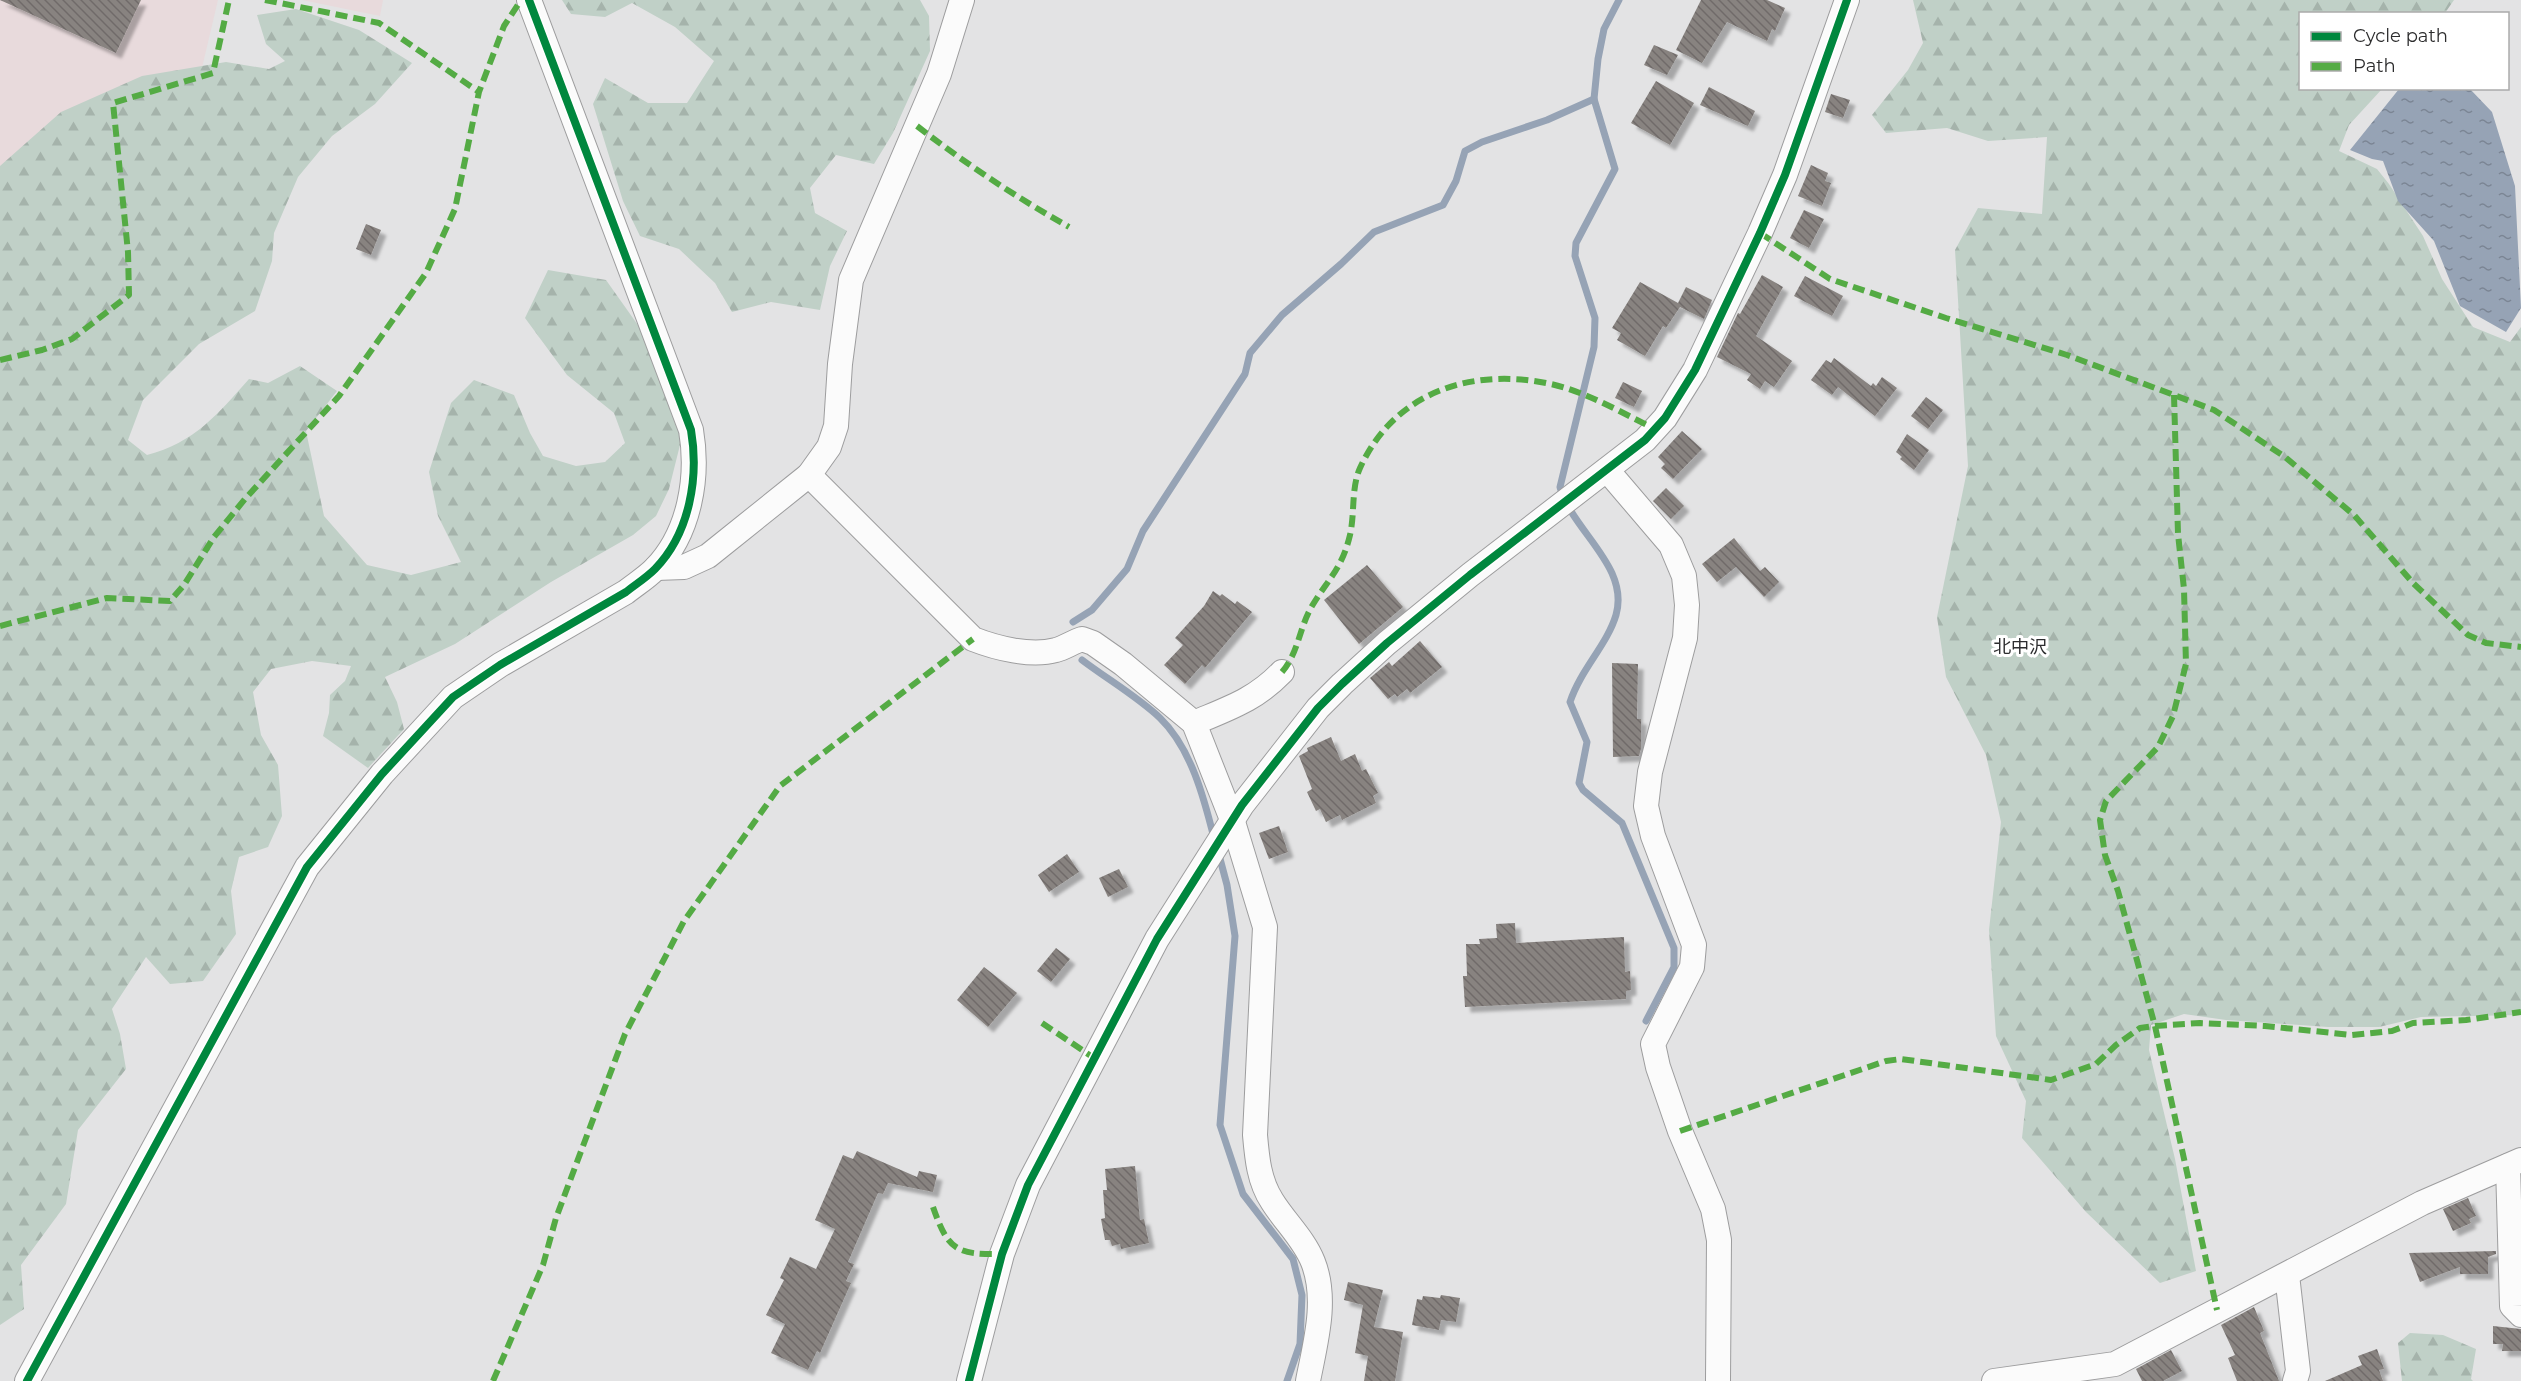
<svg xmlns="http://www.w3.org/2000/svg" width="2521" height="1381" font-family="Montserrat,'Noto Sans JP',sans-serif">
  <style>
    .education { fill: #e8dadc }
    .forest { fill: url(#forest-firs) }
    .water { fill: url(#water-ripples) }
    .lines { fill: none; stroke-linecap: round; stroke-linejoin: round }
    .stream { stroke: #96a3b5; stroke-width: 7 }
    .building { fill: url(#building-back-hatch); filter: url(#shadow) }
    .street-casing { stroke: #9d9d9e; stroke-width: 26 }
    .street { stroke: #fbfbfb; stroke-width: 24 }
    .quiet { stroke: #54ab44; stroke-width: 6; stroke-dasharray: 12 6; stroke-linecap: butt }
    .cycleway-casing { stroke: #fff; stroke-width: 11 }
    .cycleway { stroke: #00873e; stroke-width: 8 }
    .labels { text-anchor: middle; stroke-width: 6; stroke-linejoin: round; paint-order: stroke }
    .neighbourhood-label { font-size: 18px; fill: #2d2d2f; stroke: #fff }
  </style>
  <defs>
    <pattern id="forest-firs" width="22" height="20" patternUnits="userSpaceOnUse" patternTransform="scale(1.5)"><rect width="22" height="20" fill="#c0d0c7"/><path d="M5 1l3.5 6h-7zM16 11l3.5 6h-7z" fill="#a5b3ab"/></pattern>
    <pattern id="water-ripples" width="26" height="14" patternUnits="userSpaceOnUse" patternTransform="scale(1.5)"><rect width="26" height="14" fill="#96a3b5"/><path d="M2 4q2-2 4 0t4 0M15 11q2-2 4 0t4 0" fill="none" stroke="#7b8594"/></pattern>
    <pattern id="building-back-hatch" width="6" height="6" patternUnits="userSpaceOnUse" patternTransform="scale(1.5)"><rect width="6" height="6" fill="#888380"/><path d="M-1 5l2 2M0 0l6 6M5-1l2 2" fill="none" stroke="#6f6b69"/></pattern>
    <filter id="shadow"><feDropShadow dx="5.5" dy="5.5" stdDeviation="1.5" flood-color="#0004"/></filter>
  </defs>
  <rect width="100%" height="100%" fill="#e3e3e4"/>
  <g class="education">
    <polygon points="0,0 218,0 201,72 0,180"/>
    <polygon points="302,0 383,0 380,16"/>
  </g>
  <g class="forest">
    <polygon points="562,0 920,0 929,16 930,51 893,133 874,164 836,155 810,188 815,213 847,231 830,266 820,310 771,302 732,312 715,283 679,249 640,236 623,201 593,104 605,78 648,103 687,103 714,61 675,27 632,3 605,17 571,14"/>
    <polygon points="1913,0 2454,0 2445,13 2300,14 2300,88 2382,89 2349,125 2339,151 2377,169 2389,184 2423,236 2442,279 2473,327 2510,342 2521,327 2521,1015 2421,1017 2379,1027 2328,1027 2226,1020 2184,1014 2151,1025 2149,1050 2175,1159 2196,1271 2160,1283 2086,1212 2022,1138 2026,1101 1996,1036 1989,930 2001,822 1986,755 1946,677 1937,617 1968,466 1955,250 1978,208 2042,214 2047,137 1988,141 1947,128 1886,133 1872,115 1908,70 1923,43"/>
    <path d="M296,9l63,21 53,33 -37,41 -43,32 -34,41 -24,56 -2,28 -17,50 -56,33 -56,56 -15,40 19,15c47,-12 71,-41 102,-76l19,4 32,-17 37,25 -31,40 18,85 43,49 44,10 50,-13 -23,-46 -9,-44 22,-69 23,-23 40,15 16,38 13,23 33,10 29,-4 20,-19 -11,-30 -47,-38 -42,-57 23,-48 58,10 34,48 26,56 15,57 -12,48 -13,27 -23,19 -82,47 -96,62 -70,33 12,25 7,27 -36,39 -45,-32 6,-23 1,-18 15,-14 6,-15 -39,-5 -41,8 -18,23 8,43 17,30 4,51 -14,31 -29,10 -8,34 5,43 -33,47 -33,3 -24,-27 -34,52 8,25 6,35 -48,61 -12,74 -45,61 3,44 -24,16v-1159l61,-54 81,-36 84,-14 43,7 16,-8 -19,-17 -9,-29z"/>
    <polygon points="2410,1333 2443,1335 2476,1349 2471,1379 2473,1381 2402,1381 2398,1343"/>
  </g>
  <polygon class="water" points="2399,89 2470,89 2492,112 2515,186 2521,308 2506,332 2460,306 2434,241 2398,201 2383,161 2372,159 2350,150"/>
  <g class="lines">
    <g class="stream">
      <path d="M1619,0l-15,29 -6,30 -4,40 21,70 -39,74 -1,13 20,62 -1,29 -34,140c12,44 70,79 56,128 -9,30 -35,54 -46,87l17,40 -8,41 4,7 39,33 52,125v19l-28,54"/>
      <polyline points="1073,622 1092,610 1127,569 1143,531 1245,374 1250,353 1282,315 1341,264 1374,232 1443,205 1456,181 1465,151 1482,142 1547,120 1594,99"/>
      <path d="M1082,660c25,19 56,37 78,58 31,30 44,80 54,120"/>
      <polyline points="1219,855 1227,885 1235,936 1220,1125 1243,1194 1293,1259 1302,1295 1300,1344 1287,1381"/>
    </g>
  </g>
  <g class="building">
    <polygon points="0,0 141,0 116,53"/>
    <polygon points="1701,0 1767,0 1785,8 1775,31 1772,29 1767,41 1727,22 1702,63 1676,50"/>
    <polygon points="1654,45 1678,55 1667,75 1644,65"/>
    <polygon points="1656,81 1694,103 1670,145 1631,123"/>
    <polygon points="1709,87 1755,111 1748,126 1700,105"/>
    <polygon points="1831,94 1850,100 1843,118 1825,112"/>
    <polygon points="1811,165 1828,173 1825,181 1831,183 1822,206 1798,196"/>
    <polygon points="1804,210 1824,219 1809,248 1790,238"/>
    <polygon points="366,224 381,230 371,255 356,249"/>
    <polygon points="1762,275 1783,287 1756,336 1792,361 1774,387 1765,381 1760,389 1747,380 1751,374 1717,357 1738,313 1740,314"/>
    <polygon points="1805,276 1843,296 1832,316 1794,296"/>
    <polygon points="1640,282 1678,303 1686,287 1712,300 1704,319 1680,307 1666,328 1663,326 1645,356 1617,340 1621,333 1612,328"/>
    <polygon points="1834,358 1871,386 1873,383 1876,386 1882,377 1897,388 1875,416 1838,387 1832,395 1811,380 1826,360 1831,363"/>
    <polygon points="1623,382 1642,391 1634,407 1615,398"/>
    <polygon points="1926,397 1943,410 1928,429 1911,416"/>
    <polygon points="1682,431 1702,449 1673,479 1661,468 1665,464 1658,457"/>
    <polygon points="1907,434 1929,450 1914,470 1900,459 1902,457 1896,452"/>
    <polygon points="1666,488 1684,506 1671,519 1653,501"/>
    <polygon points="1734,538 1760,571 1765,567 1779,582 1764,597 1736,567 1717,582 1702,564"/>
    <polygon points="1367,565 1403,607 1359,644 1324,600"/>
    <polygon points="1213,591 1220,596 1222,594 1235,604 1237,601 1252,612 1205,668 1202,665 1185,684 1164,665 1183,645 1175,638 1204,606"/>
    <polygon points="1420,641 1442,667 1410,693 1407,689 1397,697 1395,694 1388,699 1370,678 1389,662 1392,666"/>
    <polygon points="1612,663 1638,664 1637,719 1641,719 1641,748 1639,756 1613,757"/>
    <polygon points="1331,737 1341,761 1355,754 1362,771 1366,769 1378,793 1373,796 1376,803 1342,820 1340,815 1326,822 1320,809 1316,811 1307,792 1312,789 1299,756 1308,751 1307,748"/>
    <polygon points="1279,826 1288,852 1269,859 1259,833"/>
    <polygon points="1067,854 1079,872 1049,892 1038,875"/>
    <polygon points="1119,869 1128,887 1108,897 1099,878"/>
    <polygon points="1515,923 1516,943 1624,937 1625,972 1630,971 1631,990 1626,991 1626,999 1465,1007 1463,976 1467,976 1466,944 1480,944 1479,939 1497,938 1496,924"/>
    <polygon points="1056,948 1070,959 1051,982 1037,971"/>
    <polygon points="984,967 1017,993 988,1027 957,1000"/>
    <polygon points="857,1151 917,1177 919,1171 937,1175 933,1192 888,1183 883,1194 878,1193 848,1262 854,1264 846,1281 851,1283 820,1353 817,1351 808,1370 771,1353 785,1324 766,1315 784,1280 780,1278 790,1257 816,1269 835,1229 815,1220 843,1155 853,1159"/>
    <polygon points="1135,1166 1140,1220 1144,1219 1149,1243 1121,1249 1120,1244 1112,1246 1110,1240 1105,1240 1101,1219 1105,1218 1103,1190 1107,1190 1105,1169"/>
    <polygon points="2468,1198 2476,1216 2469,1219 2471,1223 2453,1231 2443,1209"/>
    <polygon points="2496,1251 2496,1254 2488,1257 2488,1274 2460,1274 2460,1267 2420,1282 2409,1253"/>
    <polygon points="1348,1282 1383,1290 1374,1327 1403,1332 1395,1381 1364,1381 1368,1356 1355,1353 1363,1305 1344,1300"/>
    <polygon points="1441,1295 1460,1298 1456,1322 1441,1320 1439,1330 1412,1325 1417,1299 1422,1300 1423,1296 1440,1298"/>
    <polygon points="2254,1307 2264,1331 2260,1333 2279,1381 2237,1381 2228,1358 2235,1355 2221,1325"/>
    <polygon points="2493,1326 2521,1329 2521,1351 2502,1351 2503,1344 2493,1344"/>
    <polygon points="2377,1349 2384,1369 2379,1370 2383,1381 2325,1381 2362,1365 2358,1356"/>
    <polygon points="2171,1350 2182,1371 2163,1381 2142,1381 2136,1369"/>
  </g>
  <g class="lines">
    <defs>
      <g id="street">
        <polyline points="1607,470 1671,545 1684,576 1687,605 1685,638 1650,772 1646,806 1653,836 1694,945 1692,967 1653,1044 1658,1067 1680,1131 1713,1209 1719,1240 1718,1381"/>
        <path d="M809,475l164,164c23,9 58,18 83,11 8,-2 17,-8 26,-11l11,4 30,21 71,59 39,99 32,105 -10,208c2,23 4,46 17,66 13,21 32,38 41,61 15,38 2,82 -5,119"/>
        <polyline points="656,568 684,567 708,556 809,475 829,447 836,426 840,364 851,280 939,74 962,0"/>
        <path d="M1194,723c35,-15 61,-23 88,-51"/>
        <polyline points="2508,1166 2512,1306 2521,1315"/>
        <polyline points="2287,1275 2298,1371 2295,1381"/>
        <path d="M27,1381l280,-514 75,-93 71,-77 47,-32 126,-73c10,-8 20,-14 29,-23 35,-36 44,-92 36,-139l-162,-430"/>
        <polyline points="969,1381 1002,1254 1028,1185 1157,939 1242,805 1318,708 1342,684 1387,643 1470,575 1645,440 1665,418 1695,370 1760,233 1785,175 1847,0"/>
        <polyline points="1994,1381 2115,1364 2422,1203 2521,1160"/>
      </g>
    </defs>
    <use href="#street" class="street-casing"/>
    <use href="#street" class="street"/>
    <g class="quiet">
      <polyline points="265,0 379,23 479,92"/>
      <path d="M917,126c49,38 99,71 152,101"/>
      <polyline points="1760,233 1830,279 1946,318 2067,355 2214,410 2285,457 2354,515 2413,583 2468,635 2486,643 2521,647"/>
      <polyline points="0,360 42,350 72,339 129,295 128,252 113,103 213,73 229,0"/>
      <polyline points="2174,395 2178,534 2184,589 2186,664 2173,716 2158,747 2106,801 2100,820 2105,855 2118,891 2155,1026 2217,1310"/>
      <polyline points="0,626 107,598 170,601 184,585 214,537 245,499 339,396 426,273 455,209 479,92 504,26 521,0"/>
      <path d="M1282,672c17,-20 17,-44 30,-66 16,-27 30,-37 38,-71 5,-22 1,-47 10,-67 35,-77 113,-101 191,-84 36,8 71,29 104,45"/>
      <polyline points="1042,1023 1094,1058"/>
      <polyline points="1680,1131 1886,1061 1901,1059 2051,1080 2096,1064 2116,1045 2140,1028 2155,1026 2200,1023 2265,1026 2352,1035 2392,1031 2413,1023 2466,1020 2521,1012"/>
      <path d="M933,1207c15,43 23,48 69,47"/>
      <polyline points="493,1381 543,1265 556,1218 625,1034 684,921 780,786 973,639"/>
    </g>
    <defs>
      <g id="cycleway">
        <path d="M27,1381l280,-514 75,-93 71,-77 47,-32 126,-73c10,-8 20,-14 29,-23 35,-36 44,-92 36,-139l-162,-430"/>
        <polyline points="969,1381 1002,1254 1028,1185 1157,939 1242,805 1318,708 1342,684 1387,643 1470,575 1645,440 1665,418 1695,370 1760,233 1785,175 1847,0"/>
      </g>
    </defs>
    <use href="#cycleway" class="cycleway-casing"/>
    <use href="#cycleway" class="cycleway"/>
  </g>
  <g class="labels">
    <g class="neighbourhood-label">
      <text x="2020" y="653">北中沢</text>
    </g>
  </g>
  <rect x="2299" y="12" width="210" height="78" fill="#ffffff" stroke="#ababab" stroke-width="1.5"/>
  <rect x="2311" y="32" width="30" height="9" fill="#00873e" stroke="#ababab" stroke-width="1.5"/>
  <text x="2353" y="42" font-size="18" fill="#2c2c2d">Cycle path</text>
  <rect x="2311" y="62" width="30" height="9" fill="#54ab44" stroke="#ababab" stroke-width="1.5"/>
  <text x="2353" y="72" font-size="18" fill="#2c2c2d">Path</text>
</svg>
